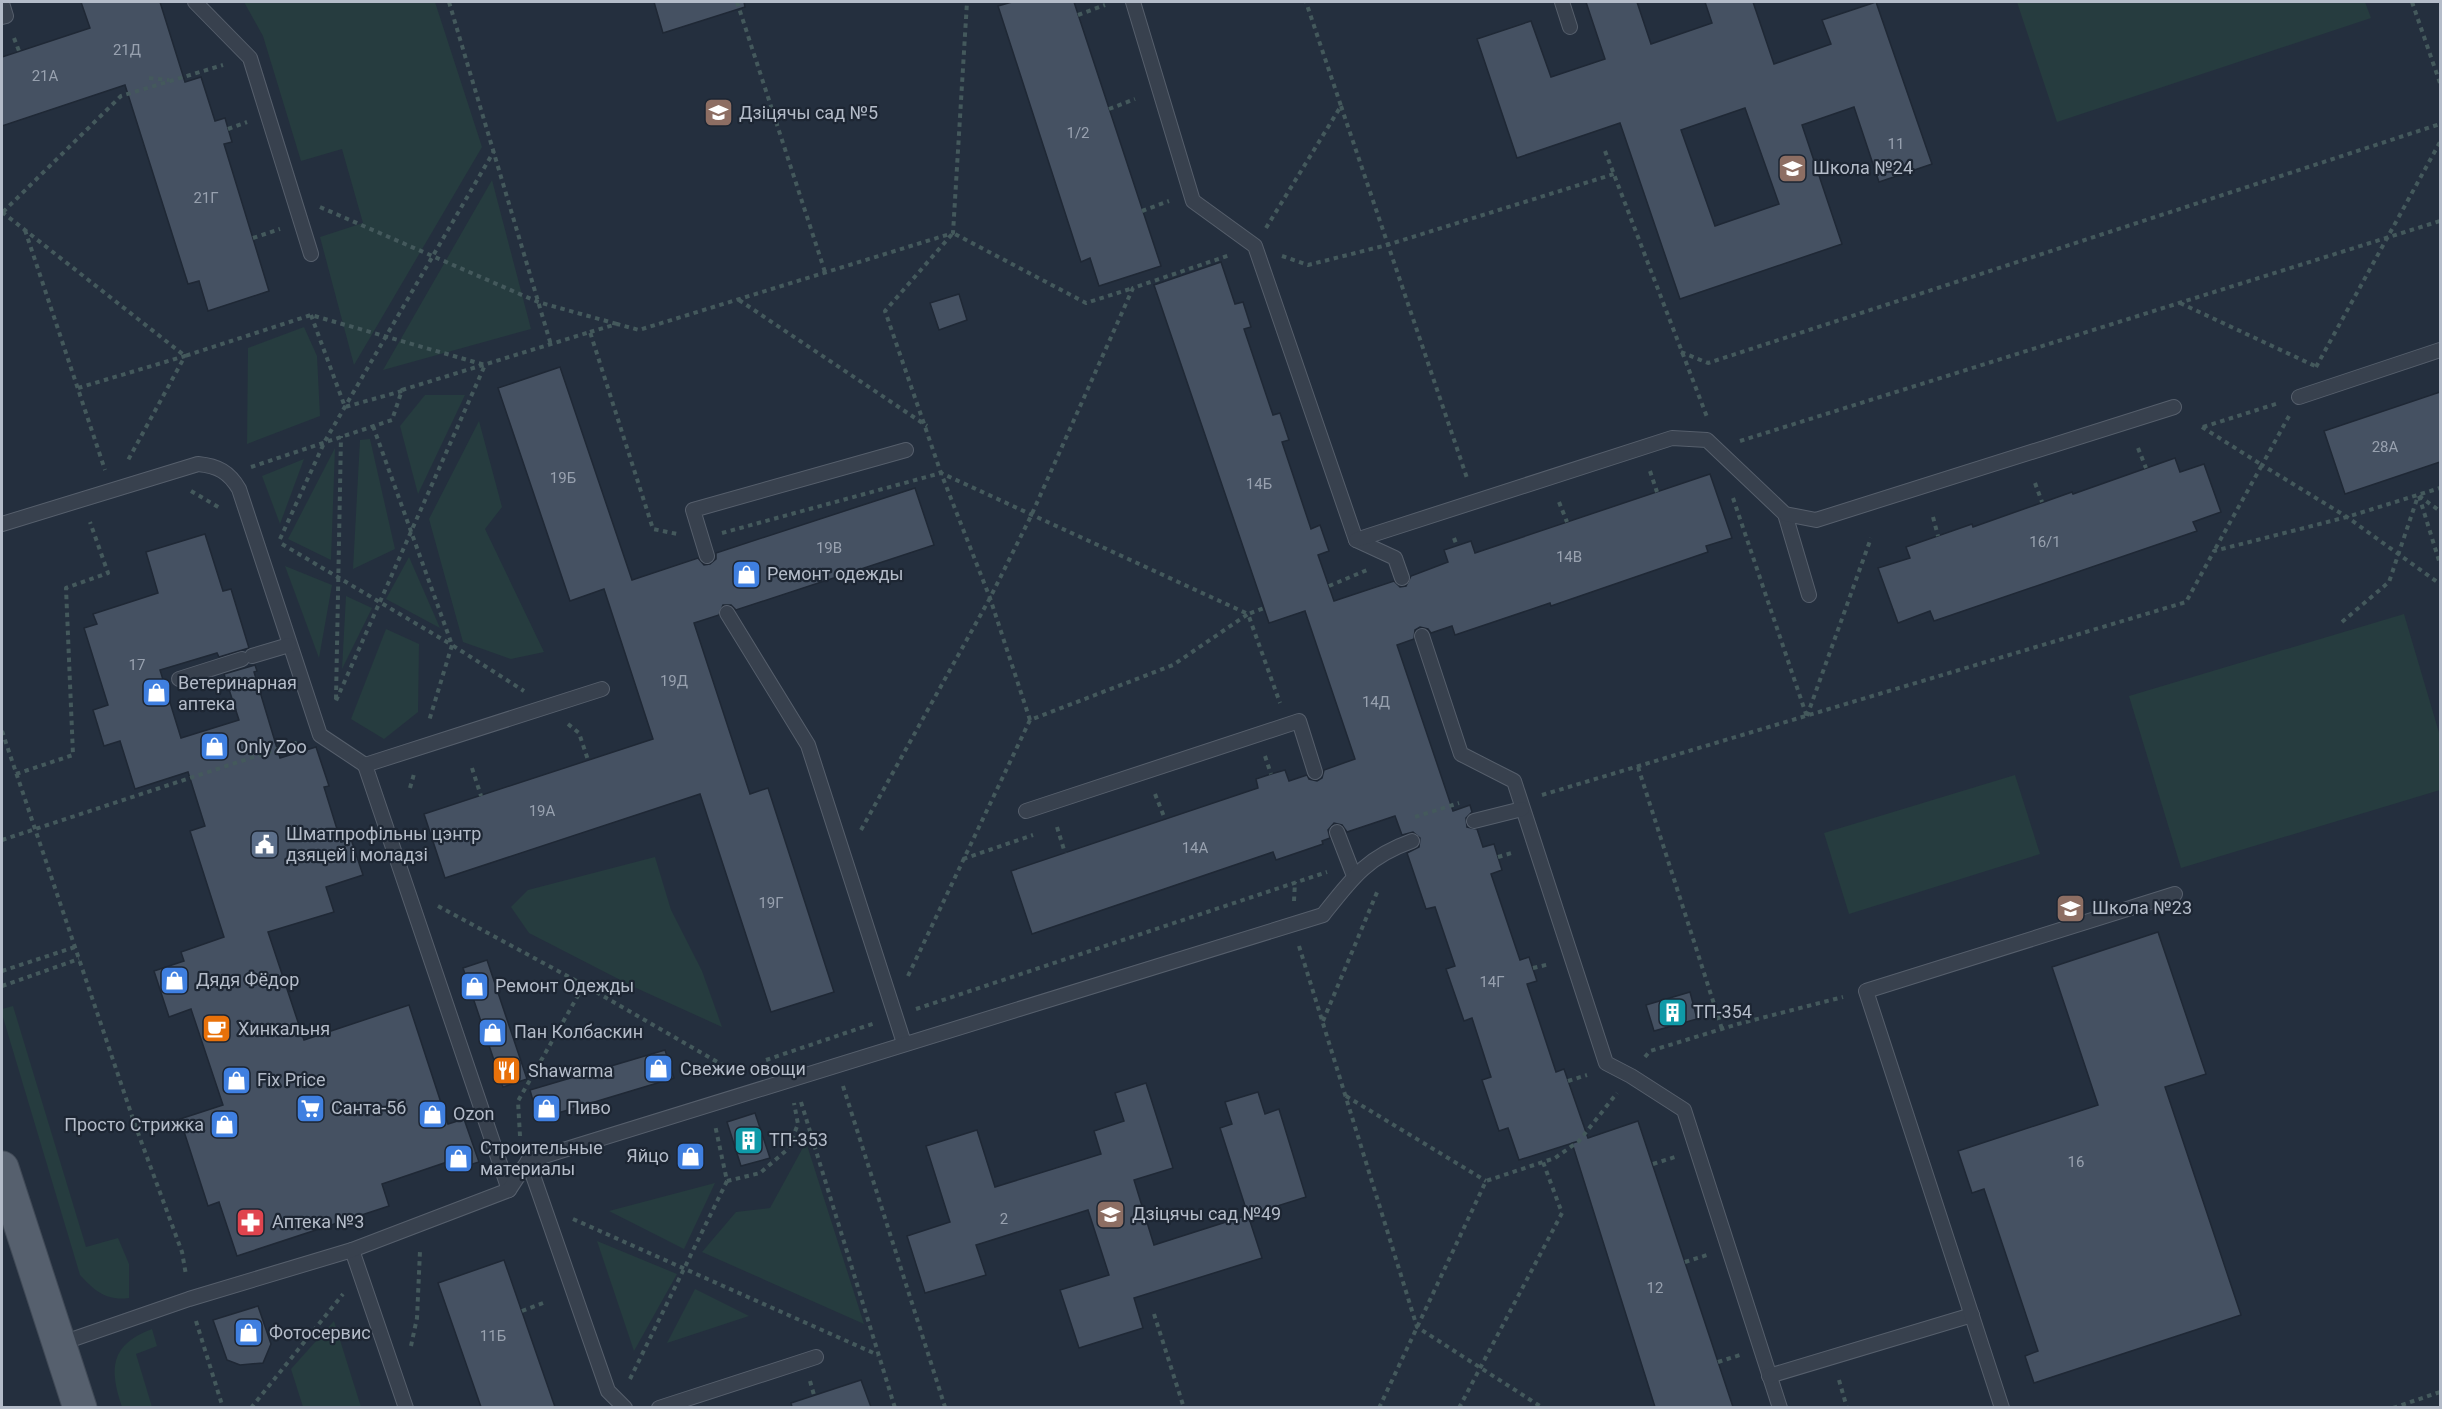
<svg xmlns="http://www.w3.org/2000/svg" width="2442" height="1409" font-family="Roboto,sans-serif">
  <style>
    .green { fill: #263c3f }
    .building { fill: #455162; stroke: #1f2835; stroke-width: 1.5; fill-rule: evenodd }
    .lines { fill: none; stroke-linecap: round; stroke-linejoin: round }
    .service-casing { stroke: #565f6c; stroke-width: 16 }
    .primary-casing { stroke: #414a57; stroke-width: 35 }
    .path { stroke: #44595c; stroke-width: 4; stroke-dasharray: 4.5 4.5; stroke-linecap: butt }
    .service { stroke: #38414e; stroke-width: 14 }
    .primary { stroke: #56606e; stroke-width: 33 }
    .labels { text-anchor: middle; stroke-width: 4.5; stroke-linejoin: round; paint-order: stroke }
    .number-label { font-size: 15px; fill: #98a1af }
    .poi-label { font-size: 18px; fill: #b4bcc9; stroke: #1d2633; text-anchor: start }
  </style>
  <rect width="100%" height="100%" fill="#242f3e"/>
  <g class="green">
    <polygon points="244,2 435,2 482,147 354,365 320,237 363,223 342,149 301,161 263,36"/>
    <polygon points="2017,2 2365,2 2371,18 2057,122"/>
    <polygon points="492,180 531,329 383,370"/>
    <polygon points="304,327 317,356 320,416 247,444 248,348"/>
    <polygon points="425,395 465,395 418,494 400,426"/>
    <polygon points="479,421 502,507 485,529 544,652 511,659 463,642 429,519"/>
    <polygon points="370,439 395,549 353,569 360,440"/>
    <polygon points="335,448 331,560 288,539"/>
    <polygon points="304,459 280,524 262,476"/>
    <polygon points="409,557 440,628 386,599"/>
    <polygon points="285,566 332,585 319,658"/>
    <polygon points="346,596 372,608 342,669"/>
    <polygon points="2404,614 2440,736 2440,790 2181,868 2129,696"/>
    <polygon points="386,629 419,644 418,712 384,739 351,719"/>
    <polygon points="2015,775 2040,854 1849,914 1824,833"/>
    <polygon points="655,857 671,910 702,971 722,1027 634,987 529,933 511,907 528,890"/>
    <path d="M13,1006l73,241 32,-9 11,26v34c-23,3 -34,-7 -49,-23l-78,-261v-5z"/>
    <polygon points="806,1142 864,1324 702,1252 736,1212 770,1208"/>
    <polygon points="715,1183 684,1249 609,1211"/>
    <polygon points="597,1241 677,1274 634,1351"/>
    <polygon points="695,1289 749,1316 667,1343"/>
    <polygon points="334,1321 361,1407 303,1407 291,1369"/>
    <path d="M152,1329l5,17 -21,8 16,53h-30c-13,-39 -12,-62 30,-78z"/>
  </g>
  <g class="building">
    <polygon points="81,2 160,2 185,82 201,77 215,121 225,118 232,142 224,144 269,291 208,311 199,281 188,284 125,85 2,126 2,57 90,28"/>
    <polygon points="654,2 744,2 745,7 663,33"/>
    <polygon points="1012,2 1074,2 1161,266 1099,286 1090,258 1081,262 998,6"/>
    <path d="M1586,2h51l14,42 61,-21 -7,-21h48l21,62 57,-20 -9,-24 54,-18 56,162 -53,18 -25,-75 -52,18 40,119 -162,55 -60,-176 -103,35 -40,-119 54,-18 20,56 54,-18zM1745,108l34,96 -64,22 -34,-96z"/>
    <polygon points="1221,262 1235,304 1243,302 1251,327 1244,329 1273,415 1280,413 1289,440 1282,442 1311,529 1320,525 1329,551 1318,555 1334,601 1394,581 1400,587 1406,586 1411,576 1448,562 1444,550 1471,541 1475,553 1710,474 1732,538 1706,546 1708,552 1551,606 1550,603 1455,635 1452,626 1431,633 1428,629 1420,627 1415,630 1414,639 1397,645 1453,811 1470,805 1472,812 1466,818 1467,827 1477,829 1483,847 1494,844 1502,870 1491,874 1520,960 1529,957 1537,981 1527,984 1556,1072 1564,1069 1588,1138 1638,1121 1733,1407 1655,1407 1572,1143 1579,1141 1519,1160 1508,1128 1499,1131 1482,1080 1491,1077 1472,1018 1464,1021 1446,969 1455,966 1435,907 1426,909 1407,853 1419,847 1420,838 1413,832 1402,835 1395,816 1347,832 1342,825 1334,823 1328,830 1330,838 1322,841 1323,844 1276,860 1273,852 1032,934 1011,871 1258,788 1256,779 1271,774 1285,770 1289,781 1307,775 1309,779 1317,781 1322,778 1324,770 1355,759 1305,611 1269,623 1154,285"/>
    <polygon points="959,294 967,320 939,330 930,303"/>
    <polygon points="560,367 632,580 698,558 704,565 710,564 716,559 716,553 915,488 934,545 736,610 731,605 723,605 719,615 694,623 750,794 768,788 834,992 771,1012 700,794 445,878 424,814 653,739 604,589 570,601 498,388"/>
    <polygon points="2440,392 2440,462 2345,494 2324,431"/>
    <polygon points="2175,458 2180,472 2204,464 2221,512 2193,522 2197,531 1934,621 1930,611 1898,623 1878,568 1910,558 1906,547 1972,524 1973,527 2072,492 2073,494"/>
    <polygon points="205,534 223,591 231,589 249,648 219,657 217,653 160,670 181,738 239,720 224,674 255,665 257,671 254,672 280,758 316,747 329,786 324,787 341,842 351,839 363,875 326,887 334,912 268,932 304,1040 409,1005 448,1124 464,1119 479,1162 450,1171 447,1162 382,1184 389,1206 237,1256 219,1202 208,1206 180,1119 223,1105 191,1009 169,1017 154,971 184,961 181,952 224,937 190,831 205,826 188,772 135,789 120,741 104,746 93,710 108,705 84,628 97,624 93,614 158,593 146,552"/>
    <polygon points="2158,932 2206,1074 2165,1087 2241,1315 2034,1383 2025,1356 2038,1351 1984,1189 1972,1193 1958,1151 2098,1105 2052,967"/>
    <polygon points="487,960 527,1079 503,1087 463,968"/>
    <polygon points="1690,992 1697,1019 1654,1031 1646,1005"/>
    <polygon points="665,1050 674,1078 538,1119 530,1090"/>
    <polygon points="1146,1083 1173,1168 1134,1180 1154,1245 1248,1215 1262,1258 1134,1298 1143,1328 1079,1348 1060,1290 1109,1275 1088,1210 976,1245 986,1275 925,1293 907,1236 950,1222 926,1146 977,1130 995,1187 1101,1154 1094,1131 1124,1121 1115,1093"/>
    <polygon points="1258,1092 1265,1114 1279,1109 1306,1197 1248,1215 1220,1128 1232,1124 1225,1102"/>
    <polygon points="755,1113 770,1158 741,1166 727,1122"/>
    <polygon points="504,1260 539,1361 555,1407 481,1407 438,1283"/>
    <polygon points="258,1306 271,1344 263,1363 240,1365 227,1360 213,1320"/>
    <polygon points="861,1380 871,1407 792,1407 791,1403"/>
  </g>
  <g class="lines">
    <defs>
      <g id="service">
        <polyline points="195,2 250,58 311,254"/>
        <polyline points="1133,2 1193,201 1255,246 1356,540 1395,558 1402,578"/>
        <polyline points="1562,2 1570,27"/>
        <polyline points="2,3 6,16 2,17"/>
        <polyline points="2299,397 2440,350"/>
        <polyline points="1785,514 1809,595"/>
        <path d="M2,524l196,-60c20,2 31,8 41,25l81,246 45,30"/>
        <polyline points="1356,540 1672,438 1707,440 1785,514 1816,520 2174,407"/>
        <polyline points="707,556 693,510 906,450"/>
        <polyline points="727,613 808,745 904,1043"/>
        <polyline points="1422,636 1461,754 1514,781 1606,1063 1631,1076 1684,1110 1780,1408"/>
        <polyline points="252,656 289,645"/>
        <polyline points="179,679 242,659"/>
        <polyline points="1026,811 1299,721 1315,772"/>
        <polyline points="1474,821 1522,809"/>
        <polyline points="1337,832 1354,876"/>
        <polyline points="528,1161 608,1391 625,1408"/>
        <polyline points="509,1190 365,765 602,689"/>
        <polyline points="352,1250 406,1408"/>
        <path d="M59,1344l130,-45 163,-49 157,-60 19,-29 795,-246c29,-37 44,-58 89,-74"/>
        <polyline points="1769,1376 1972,1315"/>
        <polyline points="659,1408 816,1357"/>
        <polyline points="2002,1408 1866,991 2175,894"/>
      </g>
      <polyline id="primary" points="2,1168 80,1408"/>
    </defs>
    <use href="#service" class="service-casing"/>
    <use href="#primary" class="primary-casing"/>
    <g class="path">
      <polyline points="449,2 551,345"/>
      <polyline points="737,2 825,272"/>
      <polyline points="2412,2 2440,83"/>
      <polyline points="1078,15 1105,5"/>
      <polyline points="14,38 19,51"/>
      <polyline points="149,78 169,80"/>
      <polyline points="1341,106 1468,481"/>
      <polyline points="1109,109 1135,99"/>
      <polyline points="228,129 247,122"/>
      <polyline points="1605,151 1707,417"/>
      <polyline points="320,207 538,302 617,324"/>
      <polyline points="1142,211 1169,201"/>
      <polyline points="2,212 185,356 311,315 485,365 335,703"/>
      <polyline points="3,212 121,96 223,65"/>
      <polyline points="1266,228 1341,106 1306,2"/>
      <polyline points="25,230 105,470"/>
      <polyline points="253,238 280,229"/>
      <polyline points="1282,256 1308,265 1387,245 1614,174"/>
      <polyline points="739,300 927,426"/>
      <polyline points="2180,303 2315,366"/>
      <polyline points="311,315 345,407 402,391"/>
      <polyline points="590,332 617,324 639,330 953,233 967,2"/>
      <polyline points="1681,352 1708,363 2440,124"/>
      <polyline points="2316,367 2440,142"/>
      <polyline points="78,388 185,356 127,462"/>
      <polyline points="2289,416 2262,465 2347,517 2440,584"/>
      <polyline points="373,426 452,645 524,691"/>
      <polyline points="2202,427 2262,465 2214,551"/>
      <polyline points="2203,427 2279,403"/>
      <polyline points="1740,441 2440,221"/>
      <polyline points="2138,448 2146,468"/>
      <polyline points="251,467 392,420 402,390 590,332 653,529 677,534"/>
      <polyline points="1650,471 1657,492"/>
      <polyline points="2035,483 2042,502"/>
      <polyline points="191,491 220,508"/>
      <polyline points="2419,496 2440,564"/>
      <polyline points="2419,496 2440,511"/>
      <polyline points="1733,498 1807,717"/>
      <polyline points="1559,502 1567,522"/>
      <polyline points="1933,517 1938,536"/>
      <polyline points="722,533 941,473 1248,614 1264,608"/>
      <polyline points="1454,538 1457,546"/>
      <polyline points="280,539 325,441 494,151"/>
      <polyline points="282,544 452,645 429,721"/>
      <polyline points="1329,586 1367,570"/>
      <polyline points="2342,622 2389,582 2418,496"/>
      <polyline points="336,699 341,436"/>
      <polyline points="1807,716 1871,538"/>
      <polyline points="1030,720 990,598 941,473 885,311 953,233 1086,303 1133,288"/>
      <polyline points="568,724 579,733 588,760"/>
      <polyline points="2,731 134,1122 182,1252 186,1275"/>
      <polyline points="1265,756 1271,774"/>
      <polyline points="1638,767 1722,1029"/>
      <polyline points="472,768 481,796"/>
      <polyline points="16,774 73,755 66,588 108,573 90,522"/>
      <polyline points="410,788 414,774"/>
      <polyline points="1155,794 1165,819"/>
      <polyline points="1542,795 2186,602 2214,551 2347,517 2440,488"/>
      <polyline points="1415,817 1459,803"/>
      <polyline points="1057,827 1065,853"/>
      <polyline points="861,830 990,598 1031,516 1133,288 1230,255"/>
      <polyline points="2,840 299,742"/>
      <polyline points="1498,857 1515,852"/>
      <polyline points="963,859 1033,835"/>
      <polyline points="1294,901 1295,882"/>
      <polyline points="438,906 584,985 733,1071"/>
      <polyline points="1299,946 1417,1327 1543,1408"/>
      <polyline points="1533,968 1550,964"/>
      <polyline points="2,971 75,947"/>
      <polyline points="908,976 1030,720 1173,665 1248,614 1280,703"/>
      <polyline points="2,986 79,959"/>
      <polyline points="916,1009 1327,872"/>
      <polyline points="1323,1021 1378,890"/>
      <polyline points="1645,1057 1650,1051 1738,1024 1843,997"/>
      <polyline points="766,1060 875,1023"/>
      <polyline points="1568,1081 1587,1075"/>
      <polyline points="843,1086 945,1407"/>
      <polyline points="1346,1096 1486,1181"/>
      <polyline points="801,1102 895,1408"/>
      <polyline points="520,1136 518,1101 584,985"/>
      <polyline points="1653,1164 1675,1157"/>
      <polyline points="727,1181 760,1173 788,1149 798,1124 794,1103"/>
      <polyline points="573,1219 878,1355"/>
      <polyline points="1685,1262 1707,1255"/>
      <polyline points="522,1311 543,1303"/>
      <polyline points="1154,1314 1184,1408"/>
      <polyline points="196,1321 223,1408"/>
      <polyline points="411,1346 417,1318 420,1251"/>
      <polyline points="1718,1362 1740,1355"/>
      <polyline points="630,1379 727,1181 715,1125"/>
      <polyline points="1839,1380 1847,1408"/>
      <polyline points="810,1381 814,1395"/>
      <polyline points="251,1408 343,1294"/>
      <polyline points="1379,1408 1486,1181 1555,1158 1579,1141 1617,1093"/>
      <polyline points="1459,1408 1562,1213 1543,1162"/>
      <polyline points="2393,1408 2440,1392"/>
    </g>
    <use href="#service" class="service"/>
    <use href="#primary" class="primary"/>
  </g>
  <defs>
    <symbol id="school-square" viewBox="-11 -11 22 22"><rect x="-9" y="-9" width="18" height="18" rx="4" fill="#8d6e63" stroke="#1d2633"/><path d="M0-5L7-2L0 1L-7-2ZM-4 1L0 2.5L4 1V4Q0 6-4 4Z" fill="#fff"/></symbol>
    <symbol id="shop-square" viewBox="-11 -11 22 22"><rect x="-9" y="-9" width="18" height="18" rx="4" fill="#3f7fe0" stroke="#1d2633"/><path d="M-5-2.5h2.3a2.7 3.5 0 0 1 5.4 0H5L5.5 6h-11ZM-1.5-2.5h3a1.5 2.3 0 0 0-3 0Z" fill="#fff"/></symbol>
    <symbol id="civic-square" viewBox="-11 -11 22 22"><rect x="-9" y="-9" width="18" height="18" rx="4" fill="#5c6f8a" stroke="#1d2633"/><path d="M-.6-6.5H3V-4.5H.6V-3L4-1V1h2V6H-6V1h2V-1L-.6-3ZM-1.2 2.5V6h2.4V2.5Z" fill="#fff"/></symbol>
    <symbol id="building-square" viewBox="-11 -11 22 22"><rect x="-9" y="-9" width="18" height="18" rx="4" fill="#0f9aa8" stroke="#1d2633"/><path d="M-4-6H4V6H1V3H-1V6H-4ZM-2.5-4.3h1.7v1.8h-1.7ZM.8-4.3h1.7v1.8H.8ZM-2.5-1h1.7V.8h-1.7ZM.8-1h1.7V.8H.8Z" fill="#fff"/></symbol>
    <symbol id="cafe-square" viewBox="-11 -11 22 22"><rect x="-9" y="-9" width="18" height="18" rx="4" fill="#e8710a" stroke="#1d2633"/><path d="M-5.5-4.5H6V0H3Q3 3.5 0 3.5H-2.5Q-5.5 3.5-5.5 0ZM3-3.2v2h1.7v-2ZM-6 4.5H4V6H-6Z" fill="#fff"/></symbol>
    <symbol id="restaurant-square" viewBox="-11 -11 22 22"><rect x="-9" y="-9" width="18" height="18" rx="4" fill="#e8710a" stroke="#1d2633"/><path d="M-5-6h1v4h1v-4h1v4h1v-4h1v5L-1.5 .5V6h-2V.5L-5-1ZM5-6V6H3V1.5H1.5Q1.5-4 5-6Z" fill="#fff"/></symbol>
    <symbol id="supermarket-square" viewBox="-11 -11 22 22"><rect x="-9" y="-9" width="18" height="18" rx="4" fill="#3f7fe0" stroke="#1d2633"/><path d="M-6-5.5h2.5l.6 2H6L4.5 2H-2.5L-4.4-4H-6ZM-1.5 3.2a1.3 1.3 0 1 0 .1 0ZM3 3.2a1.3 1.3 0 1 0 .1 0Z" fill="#fff"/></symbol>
    <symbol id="pharmacy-square" viewBox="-11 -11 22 22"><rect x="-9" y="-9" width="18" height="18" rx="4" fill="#e0444e" stroke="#1d2633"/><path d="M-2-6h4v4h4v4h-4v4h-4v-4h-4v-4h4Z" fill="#fff"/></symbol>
  </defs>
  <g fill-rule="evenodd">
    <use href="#school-square" x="702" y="96" width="33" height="33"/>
    <use href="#school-square" x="1776" y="152" width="33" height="33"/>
    <use href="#shop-square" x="730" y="558" width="33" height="33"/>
    <use href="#shop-square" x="140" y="676" width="33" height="33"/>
    <use href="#shop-square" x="198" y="730" width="33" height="33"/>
    <use href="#civic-square" x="248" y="828" width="33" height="33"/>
    <use href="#school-square" x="2054" y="892" width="33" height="33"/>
    <use href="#shop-square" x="158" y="964" width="33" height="33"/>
    <use href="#shop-square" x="458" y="970" width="33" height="33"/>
    <use href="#building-square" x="1656" y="996" width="33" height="33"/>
    <use href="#cafe-square" x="200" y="1012" width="33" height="33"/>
    <use href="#shop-square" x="476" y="1016" width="33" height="33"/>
    <use href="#shop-square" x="642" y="1052" width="33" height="33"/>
    <use href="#restaurant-square" x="490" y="1054" width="33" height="33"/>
    <use href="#shop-square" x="220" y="1064" width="33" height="33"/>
    <use href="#supermarket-square" x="294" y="1092" width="33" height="33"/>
    <use href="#shop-square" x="530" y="1092" width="33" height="33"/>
    <use href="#shop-square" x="416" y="1098" width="33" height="33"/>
    <use href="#shop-square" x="208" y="1108" width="33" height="33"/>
    <use href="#building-square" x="732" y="1124" width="33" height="33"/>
    <use href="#shop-square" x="674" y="1140" width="33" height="33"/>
    <use href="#shop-square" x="442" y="1142" width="33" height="33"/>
    <use href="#school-square" x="1094" y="1198" width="33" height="33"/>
    <use href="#pharmacy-square" x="234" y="1206" width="33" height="33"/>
    <use href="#shop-square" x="232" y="1316" width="33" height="33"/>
  </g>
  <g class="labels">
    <g class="number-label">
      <text x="127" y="55">21Д</text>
      <text x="45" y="81">21А</text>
      <text x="1078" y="138">1/2</text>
      <text x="1896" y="149">11</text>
      <text x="206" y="203">21Г</text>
      <text x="2385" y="452">28А</text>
      <text x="563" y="483">19Б</text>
      <text x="1259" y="489">14Б</text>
      <text x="2045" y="547">16/1</text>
      <text x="829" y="553">19В</text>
      <text x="1569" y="562">14В</text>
      <text x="137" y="670">17</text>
      <text x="674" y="686">19Д</text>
      <text x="1376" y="707">14Д</text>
      <text x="542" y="816">19А</text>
      <text x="1195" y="853">14А</text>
      <text x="771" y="908">19Г</text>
      <text x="1492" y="987">14Г</text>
      <text x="2076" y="1167">16</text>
      <text x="1004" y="1224">2</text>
      <text x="1655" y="1293">12</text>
      <text x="493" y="1341">11Б</text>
    </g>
    <g class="poi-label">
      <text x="739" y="119">Дзіцячы сад №5</text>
      <text x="1813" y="174">Школа №24</text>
      <text x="767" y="580">Ремонт одежды</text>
      <text x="178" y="689">Ветеринарная<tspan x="178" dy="21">аптека</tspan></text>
      <text x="236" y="753">Only Zoo</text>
      <text x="286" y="840">Шматпрофільны цэнтр<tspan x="286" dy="21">дзяцей і моладзі</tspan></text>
      <text x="2092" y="914">Школа №23</text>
      <text x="196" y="986">Дядя Фёдор</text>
      <text x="495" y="992">Ремонт Одежды</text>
      <text x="1693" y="1018">ТП-354</text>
      <text x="238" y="1035">Хинкальня</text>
      <text x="514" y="1038">Пан Колбаскин</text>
      <text x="680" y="1075">Свежие овощи</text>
      <text x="528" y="1077">Shawarma</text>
      <text x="257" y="1086">Fix Price</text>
      <text x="331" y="1114">Санта-56</text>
      <text x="567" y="1114">Пиво</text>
      <text x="453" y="1120">Ozon</text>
      <text x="204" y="1131" text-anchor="end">Просто Стрижка</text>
      <text x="769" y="1146">ТП-353</text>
      <text x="480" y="1154">Строительные<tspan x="480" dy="21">материалы</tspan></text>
      <text x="669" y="1162" text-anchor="end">Яйцо</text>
      <text x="1132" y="1220">Дзіцячы сад №49</text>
      <text x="272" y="1228">Аптека №3</text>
      <text x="269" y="1339">Фотосервис</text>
    </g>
  </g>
  <rect width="2442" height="1409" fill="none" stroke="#b4bcc9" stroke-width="6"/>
</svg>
